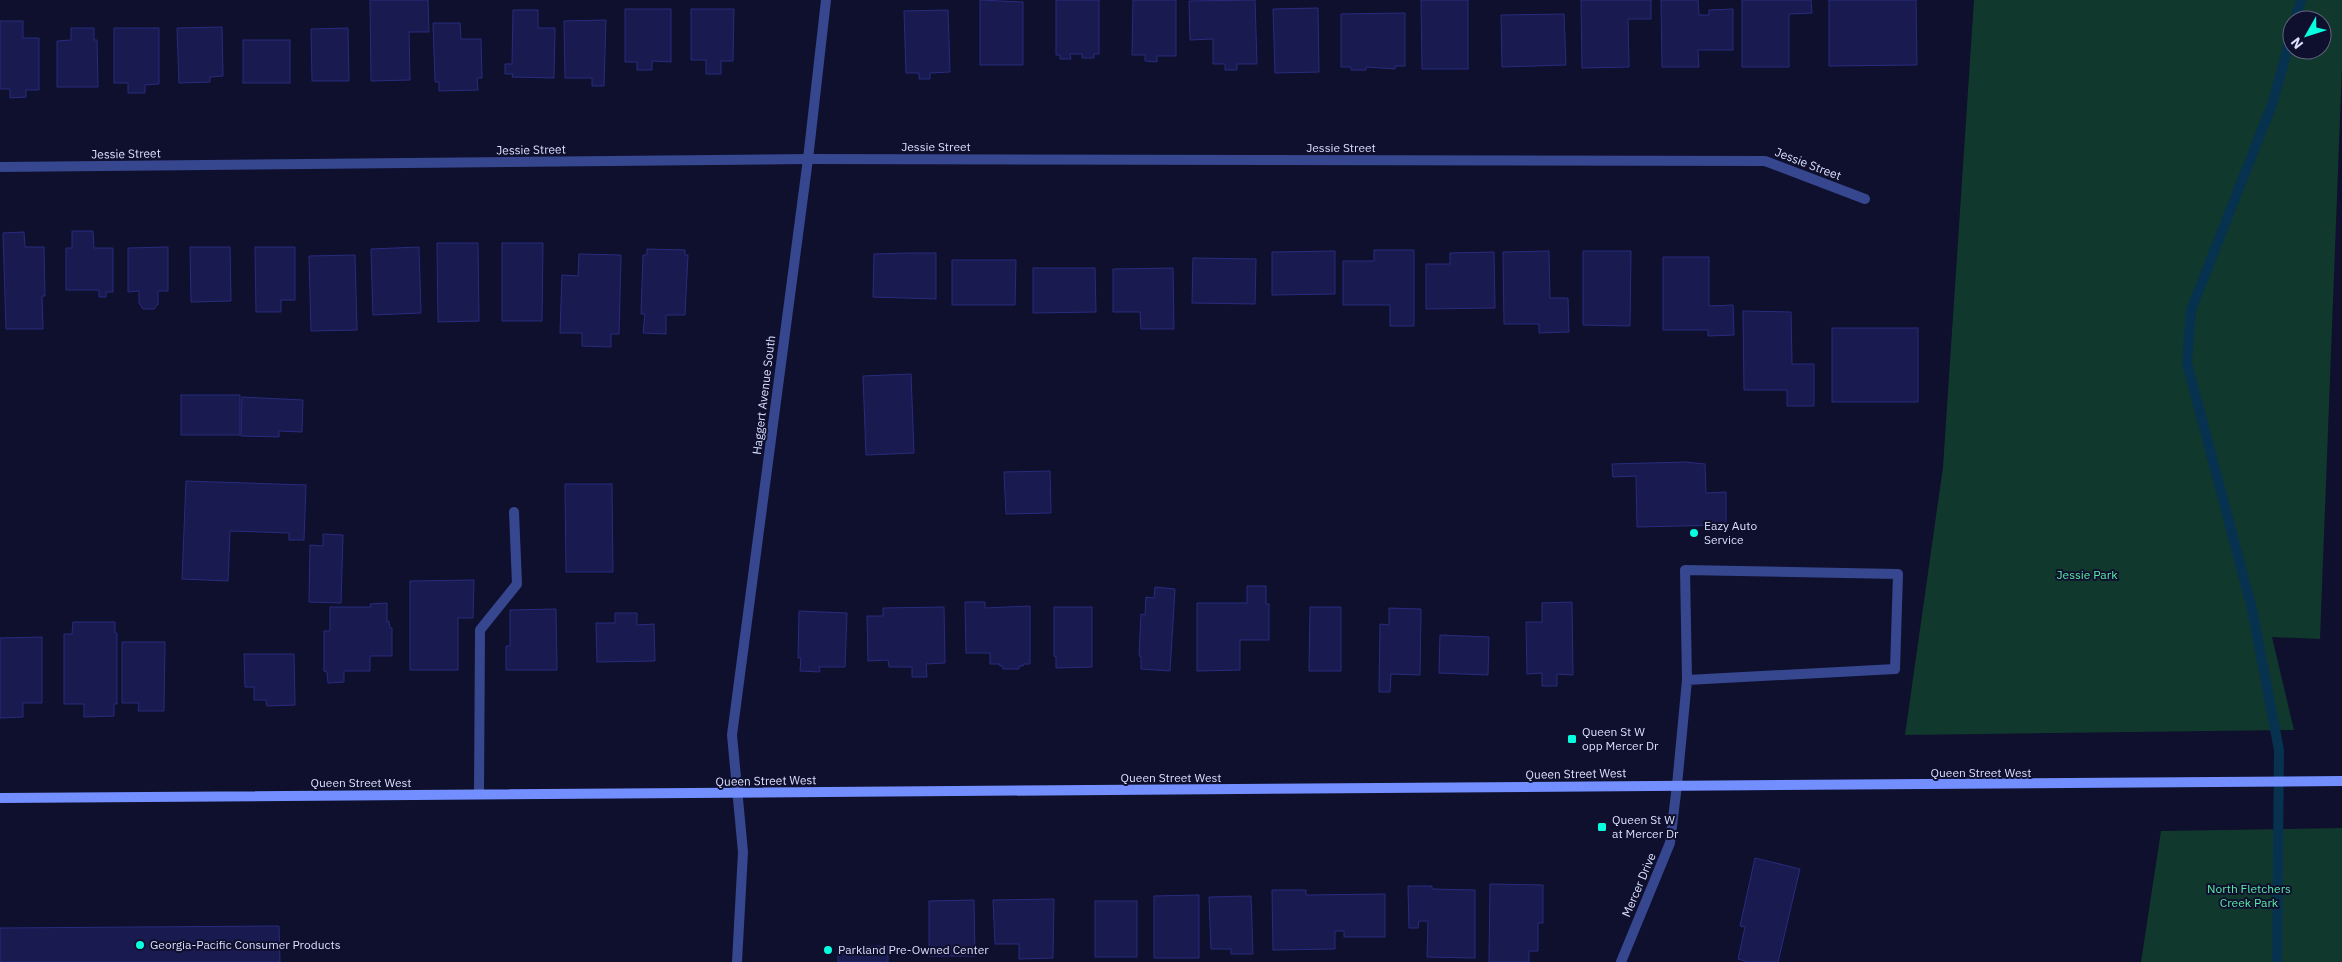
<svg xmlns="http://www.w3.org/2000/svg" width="2342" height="962" font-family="'IBM Plex Sans',sans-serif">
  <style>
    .green { fill: #11382d; fill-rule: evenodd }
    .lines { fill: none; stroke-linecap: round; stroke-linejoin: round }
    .stream { stroke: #06314f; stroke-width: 10 }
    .building { fill: #191a50; stroke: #292b7e }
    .service { stroke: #364790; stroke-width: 10 }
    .minor { stroke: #364790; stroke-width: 10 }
    .secondary { stroke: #728eff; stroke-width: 10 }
    .poi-dot { fill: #07ffdf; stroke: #0f102d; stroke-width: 2 }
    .labels { text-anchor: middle; stroke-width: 4; stroke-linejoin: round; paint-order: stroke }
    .street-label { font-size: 12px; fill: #dbdfff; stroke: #0f102d }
    .poi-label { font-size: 12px; fill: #dbdfff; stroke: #0f102d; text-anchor: start }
    .park-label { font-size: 12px; fill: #5aeba6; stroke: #0f102d }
  </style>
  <rect width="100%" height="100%" fill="#0f102d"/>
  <g class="green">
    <path d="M1974,0h368v66l-22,573 -48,-2 22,93 -389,5 38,-268zM2292,20h30v30h-30z"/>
    <polygon points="2342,828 2342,962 2141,962 2161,831"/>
  </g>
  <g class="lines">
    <g class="stream">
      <polyline points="2295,20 2301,0"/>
      <polyline points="2277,962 2279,750 2252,609 2187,363 2191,310 2273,102 2292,32"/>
    </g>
  </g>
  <g class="building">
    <polygon points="370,0 428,0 429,32 409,32 410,80 371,81"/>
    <polygon points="980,0 1023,2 1023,65 980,65"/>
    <polygon points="1056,0 1099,0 1099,54 1094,54 1094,58 1082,58 1082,54 1070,54 1071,59 1060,59 1060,55 1056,55"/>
    <polygon points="1133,0 1176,0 1176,56 1157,56 1157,62 1145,61 1145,55 1132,55"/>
    <polygon points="1255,0 1257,64 1237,64 1237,70 1225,70 1225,64 1213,64 1213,39 1190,40 1189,1"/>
    <polygon points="1421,0 1468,0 1468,69 1422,69"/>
    <polygon points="1581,0 1651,0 1651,19 1628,19 1629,67 1582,68"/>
    <polygon points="1661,0 1698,0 1699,15 1709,15 1709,10 1733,9 1733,50 1698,50 1699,67 1662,67"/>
    <polygon points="1742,0 1811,0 1812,13 1789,14 1789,67 1742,67"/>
    <polygon points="1829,0 1916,0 1917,65 1829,66"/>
    <polygon points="1318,8 1319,72 1275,73 1273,9"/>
    <polygon points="625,9 671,9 671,62 652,61 652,70 637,70 637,62 625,62"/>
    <polygon points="691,9 734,9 733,61 721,61 721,74 706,74 706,60 691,60"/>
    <polygon points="513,10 538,10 538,28 555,28 554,78 512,77 513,74 505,74 505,64 512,64"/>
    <polygon points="948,10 950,72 930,73 930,79 919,79 919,73 906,73 904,11"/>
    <polygon points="1405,13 1405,66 1395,66 1395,69 1366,67 1366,70 1351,70 1351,67 1341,67 1341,14"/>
    <polygon points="1564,14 1566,65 1502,67 1501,15"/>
    <polygon points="606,20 604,86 592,86 592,78 565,78 564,21"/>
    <polygon points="0,21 23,21 23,38 39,38 39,90 26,90 26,97 10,98 10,89 0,89"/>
    <polygon points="433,23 460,23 461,39 481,39 482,78 477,78 478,90 439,91 439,82 435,82"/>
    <polygon points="222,27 223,76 210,77 210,82 179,83 177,28"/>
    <polygon points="71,28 94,28 94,40 97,40 98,87 57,87 57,41 71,40"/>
    <polygon points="114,28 159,28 159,84 145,85 145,93 128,93 128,83 114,83"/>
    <polygon points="348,28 349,81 312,81 311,29"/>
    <rect x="243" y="40" width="47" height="43"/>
    <polygon points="72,231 93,231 94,248 113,248 113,292 106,292 106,297 99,297 99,290 66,290 66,248 72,248"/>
    <polygon points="24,232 25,247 44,247 45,296 42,296 43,329 6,329 3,233"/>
    <polygon points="437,243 478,243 479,321 438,322"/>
    <polygon points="502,243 543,243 542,321 502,321"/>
    <polygon points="168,247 168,291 158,291 158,304 154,309 143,309 139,303 139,291 128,292 128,248"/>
    <polygon points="190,247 230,247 231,301 191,302"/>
    <polygon points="255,247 295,247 295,300 281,300 281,312 256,312"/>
    <polygon points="419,247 421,313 373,315 371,249"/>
    <polygon points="647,249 685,250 685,255 688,255 685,315 666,315 666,334 643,333 645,314 641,314 643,255 647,255"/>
    <polygon points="1374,250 1414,250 1414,326 1390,326 1390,305 1343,305 1343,261 1374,261"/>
    <polygon points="1335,251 1335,294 1272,295 1272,252"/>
    <polygon points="1549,251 1550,298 1568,298 1569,332 1539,333 1539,324 1504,324 1503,252"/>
    <polygon points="1583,251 1631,251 1630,326 1583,325"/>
    <polygon points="1494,252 1495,308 1426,309 1426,264 1450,264 1450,253"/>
    <polygon points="908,253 936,253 936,299 873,297 874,254"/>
    <polygon points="579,254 621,255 619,334 611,334 611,347 582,346 582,333 560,333 562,275 578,276"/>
    <polygon points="355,255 357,330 311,331 309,256"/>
    <polygon points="1663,257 1709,257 1709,306 1733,305 1734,335 1708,336 1708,330 1663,330"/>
    <polygon points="1193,258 1256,259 1255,304 1192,303"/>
    <polygon points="952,260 1016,260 1015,305 952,305"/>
    <polygon points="1033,268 1095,268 1096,312 1033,313"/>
    <polygon points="1173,268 1174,329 1141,329 1140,312 1113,312 1113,269"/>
    <polygon points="1743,311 1791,312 1792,364 1814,364 1814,406 1787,406 1787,390 1744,390"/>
    <rect x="1832" y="328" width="86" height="74"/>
    <polygon points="911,374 914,453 866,455 863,376"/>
    <rect x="181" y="395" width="59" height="40"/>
    <polygon points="242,397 303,400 302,432 279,431 279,437 241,436"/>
    <polygon points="1685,462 1705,464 1706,493 1726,492 1726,525 1637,527 1636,476 1613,477 1612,464"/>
    <polygon points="1050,471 1051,513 1006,514 1004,472"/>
    <polygon points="186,481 306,485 304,540 289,540 289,533 230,531 228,581 182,579"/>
    <polygon points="565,484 612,484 613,572 566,572"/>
    <polygon points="323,534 343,535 341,603 309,602 310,545 323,546"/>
    <polygon points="474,580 473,618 458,618 458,670 410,670 410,581"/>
    <polygon points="1247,586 1266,586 1266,604 1269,604 1269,640 1240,640 1240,670 1197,671 1197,603 1247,603"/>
    <polygon points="1155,587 1175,589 1170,671 1141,669 1141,657 1139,656 1141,614 1145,615 1146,597 1154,598"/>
    <polygon points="965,602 985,602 985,608 1030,606 1030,664 1024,664 1023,666 1019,666 1019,669 1003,669 1003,666 1000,666 999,664 990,664 990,653 966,653"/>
    <polygon points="1572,602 1573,675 1557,674 1557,686 1542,686 1542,673 1527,674 1526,622 1542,622 1542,603"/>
    <polygon points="387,603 387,622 389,621 390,628 392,628 392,656 370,656 370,671 344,671 344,682 328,683 327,672 324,671 324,631 330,631 330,607 371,607 370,604"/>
    <polygon points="944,607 945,663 926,664 927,677 912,677 912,667 889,667 888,660 868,661 867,616 883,616 883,608"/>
    <polygon points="1054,607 1092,607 1092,667 1056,668 1056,657 1054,656"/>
    <polygon points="1310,607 1341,607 1341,671 1309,671"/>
    <polygon points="1389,608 1421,609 1420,675 1391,674 1390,692 1379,692 1380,624 1389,625"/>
    <polygon points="556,609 557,670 506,670 506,646 510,646 510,610"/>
    <polygon points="799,611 847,613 845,667 819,667 820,672 800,671 801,658 798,658"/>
    <polygon points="615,613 637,613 637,625 654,624 655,661 597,662 596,623 615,623"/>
    <polygon points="73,622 115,622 115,633 117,633 117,704 114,704 114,716 84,717 84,704 64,704 64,634 72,634"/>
    <polygon points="1440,635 1489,637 1488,675 1439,673"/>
    <polygon points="42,637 42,703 23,703 23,717 0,718 0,638"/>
    <polygon points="122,642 165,642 164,711 138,711 139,703 122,703"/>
    <polygon points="244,654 294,654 295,705 267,706 266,700 254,700 254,687 245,687"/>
    <polygon points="1755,858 1800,869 1778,962 1748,962 1738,959 1745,927 1740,926"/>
    <polygon points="1490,884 1543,885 1543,923 1538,923 1538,951 1529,951 1529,962 1489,962"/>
    <polygon points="1408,886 1432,886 1432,889 1475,890 1475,958 1427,957 1428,921 1419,921 1418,928 1409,928"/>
    <polygon points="1272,890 1306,890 1306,895 1385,894 1385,937 1344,937 1344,931 1335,931 1335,949 1273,950"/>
    <polygon points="1199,895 1199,958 1154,958 1154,896"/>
    <polygon points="1251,896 1253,954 1231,954 1231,949 1211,949 1209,897"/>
    <polygon points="1054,899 1053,958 1019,959 1019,944 995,944 993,900"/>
    <polygon points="974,900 975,956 929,956 929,901"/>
    <rect x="1095" y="901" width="42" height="56"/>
    <polygon points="279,926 280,962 0,962 0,928"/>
    <polygon points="888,946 888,962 838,962 838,947"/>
  </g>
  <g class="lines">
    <g class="service">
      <polyline points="1677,785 1687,680 1685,570 1898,574 1895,669 1687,680"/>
      <polyline points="479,794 480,630 517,584 514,512"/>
    </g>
    <g class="minor">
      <polyline points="0,167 808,159 1765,161 1865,199"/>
      <polyline points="737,962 743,852 732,735 808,159 826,0"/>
      <polyline points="1621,962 1670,843 1677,785"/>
    </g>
    <polyline class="secondary" points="0,798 2342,781"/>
  </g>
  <g class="poi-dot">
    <circle cx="1694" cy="533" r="5"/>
    <rect x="1567" y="734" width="10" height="10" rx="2.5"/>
    <rect x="1597" y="822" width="10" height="10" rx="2.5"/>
    <circle cx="140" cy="945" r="5"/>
    <circle cx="828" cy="950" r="5"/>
  </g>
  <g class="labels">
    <g class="street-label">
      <text x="936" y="151">Jessie Street</text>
      <text x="1341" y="152">Jessie Street</text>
      <text transform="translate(531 150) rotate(-1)" y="4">Jessie Street</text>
      <text transform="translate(126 154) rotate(-1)" y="4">Jessie Street</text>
      <text transform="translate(1808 164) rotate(21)" y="4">Jessie Street</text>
      <text transform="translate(764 395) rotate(-83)" y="4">Haggert Avenue South</text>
      <text x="1981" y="777">Queen Street West</text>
      <text transform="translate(1576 774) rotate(-1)" y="4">Queen Street West</text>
      <text x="1171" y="782">Queen Street West</text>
      <text transform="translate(766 781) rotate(-1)" y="4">Queen Street West</text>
      <text x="361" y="787">Queen Street West</text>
      <text transform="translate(1639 885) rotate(-67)" y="4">Mercer Drive</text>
    </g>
    <g class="poi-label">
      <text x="1704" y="530">Eazy Auto<tspan x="1704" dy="14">Service</tspan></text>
      <text x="1582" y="736">Queen St W<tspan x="1582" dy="14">opp Mercer Dr</tspan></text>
      <text x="1612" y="824">Queen St W<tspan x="1612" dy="14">at Mercer Dr</tspan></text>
      <text x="150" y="949">Georgia-Pacific Consumer Products</text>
      <text x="838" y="954">Parkland Pre-Owned Center</text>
    </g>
    <g class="park-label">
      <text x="2087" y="579">Jessie Park</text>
      <text x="2249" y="893">North Fletchers<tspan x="2249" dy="14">Creek Park</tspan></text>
    </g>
  </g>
  <g transform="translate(2307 35) rotate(231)"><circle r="24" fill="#0f102d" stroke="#616381"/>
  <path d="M0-4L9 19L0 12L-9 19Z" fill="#07ffdf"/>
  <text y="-8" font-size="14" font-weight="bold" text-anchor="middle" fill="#dbdfff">N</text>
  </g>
</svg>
